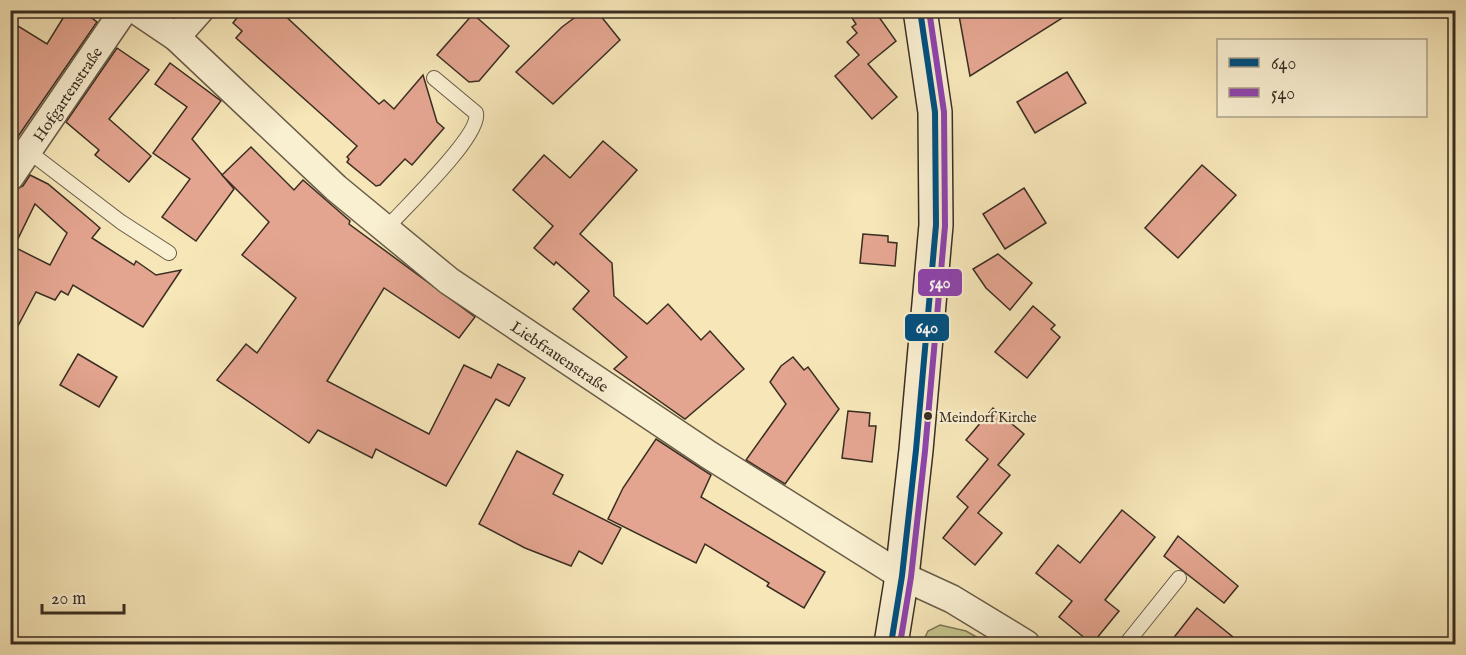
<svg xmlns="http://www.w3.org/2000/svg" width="1466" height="655" font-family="'IM FELL English',serif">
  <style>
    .green { fill: #c3c38a; stroke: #7e7856; stroke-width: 1.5 }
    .building { fill: #e4a590; stroke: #3a2e22; stroke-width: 1.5; fill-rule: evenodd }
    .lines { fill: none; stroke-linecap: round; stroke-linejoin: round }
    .service-casing { stroke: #695c48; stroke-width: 16 }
    .minor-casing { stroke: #695c48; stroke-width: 30 }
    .secondary-casing { stroke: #3a2e22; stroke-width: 36 }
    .service { stroke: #f9efd1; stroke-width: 14 }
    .minor { stroke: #f9efd1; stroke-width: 27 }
    .secondary { stroke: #f9efd1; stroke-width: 33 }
    .bus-1-casing { stroke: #f9efd1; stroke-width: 10 }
    .bus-2-casing { stroke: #f9efd1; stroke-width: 10 }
    .bus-1 { stroke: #005081; stroke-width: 6 }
    .bus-2 { stroke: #8e44ad; stroke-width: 6 }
    .bus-dot { fill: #3a2e22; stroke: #f9efd1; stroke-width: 2 }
    .labels { text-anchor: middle; stroke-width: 4.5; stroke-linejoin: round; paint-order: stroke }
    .bus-label { font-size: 14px; fill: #3a2e22; stroke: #f9efd1; text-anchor: start }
    .street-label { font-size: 16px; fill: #3a2e22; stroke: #f9efd1 }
    .line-badge { stroke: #f9efd1; stroke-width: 2 }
    .badge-label { font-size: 16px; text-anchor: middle; font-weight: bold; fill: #fff }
  </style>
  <rect width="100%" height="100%" fill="#f6e6b8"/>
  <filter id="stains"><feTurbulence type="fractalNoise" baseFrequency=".00333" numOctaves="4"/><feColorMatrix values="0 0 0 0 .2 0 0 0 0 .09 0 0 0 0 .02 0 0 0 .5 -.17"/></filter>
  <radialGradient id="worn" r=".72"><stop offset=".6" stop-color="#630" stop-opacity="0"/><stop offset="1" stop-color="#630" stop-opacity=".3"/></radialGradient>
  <polygon class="green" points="940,625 966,631 989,644 922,644 928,631"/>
  <g class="building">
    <polygon points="68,10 81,10 97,22 10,148 10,21 47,44"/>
    <polygon points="243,10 279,10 379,104 384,100 394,109 423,75 437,122 444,128 412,165 405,159 380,185 376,186 347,162 349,159 347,157 357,146 236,38 242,31 233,23"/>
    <polygon points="585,10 596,10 620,40 553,104 516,72 562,27"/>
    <polygon points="847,10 874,10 896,41 868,64 897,97 872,119 835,76 859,55 847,42 857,33 852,27 856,24"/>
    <polygon points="958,10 1075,10 970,76"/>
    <polygon points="473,14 509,46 479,81 469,82 437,55"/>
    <polygon points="117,48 149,70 109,119 151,156 129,182 95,155 99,150 66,122"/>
    <polygon points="170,63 221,101 192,139 234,189 196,241 162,217 190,179 153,153 187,107 155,84"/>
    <polygon points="1067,72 1086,103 1035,133 1017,102"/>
    <polygon points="603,141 637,170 580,234 612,263 614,296 647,324 668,304 701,340 710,331 744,369 685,419 614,369 627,357 573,309 589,291 556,262 554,265 534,248 553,226 513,190 544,155 570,178"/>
    <polygon points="251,147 294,190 303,180 350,221 349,224 475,317 459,338 384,288 327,381 429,434 464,365 491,378 498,364 525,378 509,406 496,399 446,486 376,449 372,458 318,430 309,443 217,380 246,344 257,353 296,298 242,255 269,222 222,175"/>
    <polygon points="1202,165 1236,195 1178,258 1145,228"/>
    <path d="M30,175l18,9 44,37 8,7 -8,10 42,27 2,-4 20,14 25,-5 -38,57 -70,-42 -5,10 -7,-4 -6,9 -19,-8 -26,49v-149l13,-6zM35,204l32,29 -17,32 -36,-18z"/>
    <polygon points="1024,188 1046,223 1005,249 983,214"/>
    <polygon points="863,234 888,236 888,242 897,243 895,266 860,263"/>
    <polygon points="998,254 1032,283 1010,310 986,288 973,269"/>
    <polygon points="1033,306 1055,325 1051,329 1060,337 1027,378 995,352"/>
    <polygon points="78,354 117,377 99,407 60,385"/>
    <polygon points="793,357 804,370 808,367 839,409 785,484 746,460 786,404 770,382 781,366"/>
    <polygon points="993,408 1024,434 998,465 1010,475 978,513 1002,533 975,565 943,538 968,507 957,497 988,459 966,440"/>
    <polygon points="848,411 870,413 869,426 876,426 872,462 842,458"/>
    <polygon points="656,439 711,475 701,497 825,572 804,608 767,586 769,583 705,544 696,563 608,519 623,488"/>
    <polygon points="517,451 563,475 553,494 621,528 602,564 579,551 571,566 525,548 479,524"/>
    <polygon points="1122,510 1155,537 1105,600 1119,611 1092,644 1059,617 1072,601 1036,573 1058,545 1080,563"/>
    <polygon points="1178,536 1238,586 1224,603 1164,556"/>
    <polygon points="1197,608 1243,645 1168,645"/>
  </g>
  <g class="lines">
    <defs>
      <g id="service">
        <polyline points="28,151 121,222 169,253"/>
        <path d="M386,229c17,-20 96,-94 90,-116l-42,-35"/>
        <polyline points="1126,644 1179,578"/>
      </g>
      <g id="minor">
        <polyline points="136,10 176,37 336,188 449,281 709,455 902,576 952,599 1026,644"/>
        <polyline points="176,37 200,10"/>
        <polyline points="10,177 124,10"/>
      </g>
      <polyline id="secondary" points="891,644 902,576 916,450 936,225 935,112 920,10"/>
    </defs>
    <use href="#service" class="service-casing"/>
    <use href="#minor" class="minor-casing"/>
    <use href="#secondary" class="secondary-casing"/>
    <use href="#service" class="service"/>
    <use href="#minor" class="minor"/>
    <use href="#secondary" class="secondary"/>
    <defs>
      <polyline id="bus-1" points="891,644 902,576 916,450 936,225 935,112 920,10"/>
      <polyline id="bus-2" points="900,644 911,577 925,451 945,226 944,112 929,10"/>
    </defs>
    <use href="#bus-1" class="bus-1-casing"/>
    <use href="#bus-2" class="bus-2-casing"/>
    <use href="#bus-1" class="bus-1"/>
    <use href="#bus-2" class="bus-2"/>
  </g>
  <circle class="bus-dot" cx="928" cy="416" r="5"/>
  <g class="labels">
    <g class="bus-label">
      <text x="939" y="422">Meindorf Kirche</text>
    </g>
    <g class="street-label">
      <text transform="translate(67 94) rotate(-56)" y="6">Hofgartenstraße</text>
      <text transform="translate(560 356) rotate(34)" y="6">Liebfrauenstraße</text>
    </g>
  </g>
  <g class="line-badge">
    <rect x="917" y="268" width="46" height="29" rx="6" fill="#8e44ad"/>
    <rect x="904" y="313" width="46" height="29" rx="6" fill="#005081"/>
  </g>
  <g class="badge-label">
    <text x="940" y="288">540</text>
    <text x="927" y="333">640</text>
  </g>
  <rect width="1466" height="655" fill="none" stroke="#f6e6b8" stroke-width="36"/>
  <rect x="12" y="12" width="1442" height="631" fill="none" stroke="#3a2e22" stroke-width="3"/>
  <rect x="18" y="18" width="1430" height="619" fill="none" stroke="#3a2e22" stroke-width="1.5"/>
  <rect x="1217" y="39" width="210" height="78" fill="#f9efd1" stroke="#ada28b" stroke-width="1.5"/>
  <rect x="1229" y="58" width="30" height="9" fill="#005081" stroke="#ada28b" stroke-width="1.5"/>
  <text x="1271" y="69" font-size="18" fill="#3a2e22">640</text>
  <rect x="1229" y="88" width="30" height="9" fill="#8e44ad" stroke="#ada28b" stroke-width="1.5"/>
  <text x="1271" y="99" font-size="18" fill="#3a2e22">540</text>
  <path d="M42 604v9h82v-9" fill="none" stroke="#3a2e22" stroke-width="3"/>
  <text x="51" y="604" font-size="18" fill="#3a2e22" stroke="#f9efd1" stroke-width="4.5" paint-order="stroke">20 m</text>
  <rect width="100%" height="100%" filter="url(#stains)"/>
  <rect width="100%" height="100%" fill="url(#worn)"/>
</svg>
